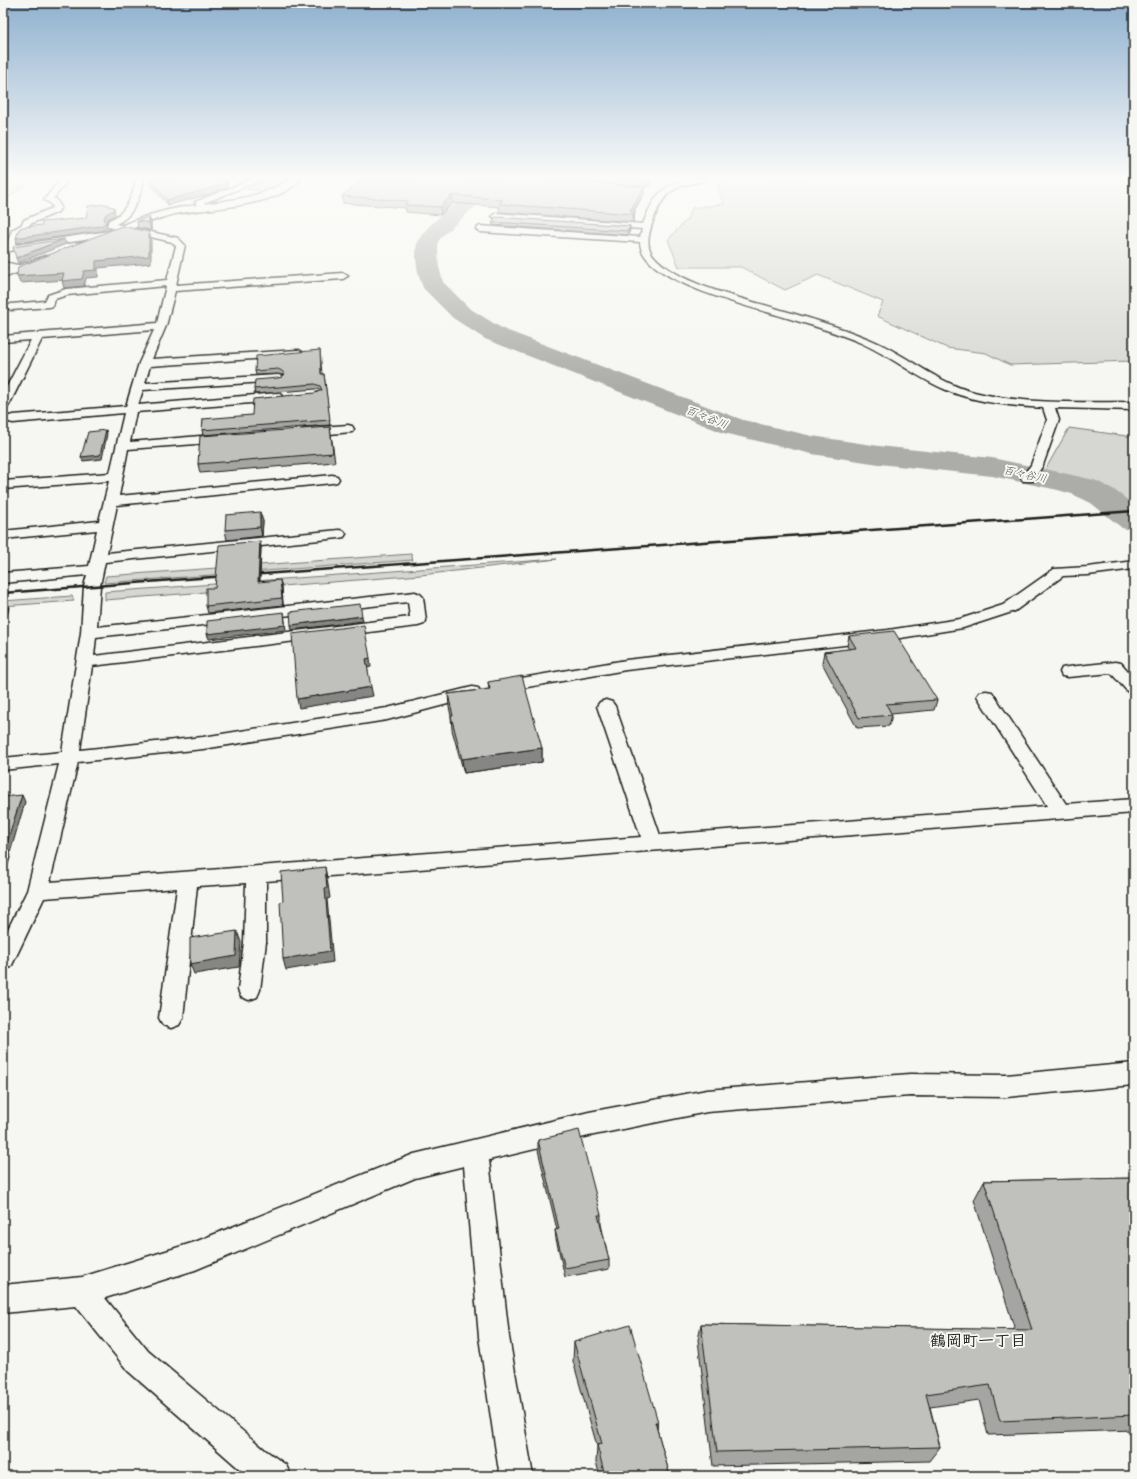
<svg xmlns="http://www.w3.org/2000/svg" width="1137" height="1479" font-family="'Playpen Sans','Klee One',sans-serif">
  <style>
    .green { fill: #d6d6d2; stroke: #797977 }
    .lines { fill: none; stroke-linecap: round; stroke-linejoin: round }
    .river { fill: #acaca9; fill-rule: evenodd }
    .minor-casing { stroke: #1c1c1c; stroke-width: 3 }
    .secondary-casing { stroke: #1c1c1c; stroke-width: 3 }
    .minor { fill: #f6f6f2; fill-rule: evenodd }
    .secondary { fill: #f6f6f2; fill-rule: evenodd }
    .rail { stroke: #1c1c1c; stroke-width: 2.5 }
    .wall { fill: #a5a5a3; stroke: #1c1c1c }
    .shaded-wall { fill: #868684; stroke: #1c1c1c }
    .building { fill: #c0c0bd; stroke: #1c1c1c }
    .labels { text-anchor: middle; stroke-width: 4; stroke-linejoin: round; paint-order: stroke }
    .far-water-label { font-size: 11px; font-style: italic; fill: #565654; stroke: #f6f6f2 }
    .near-neighbourhood-label { font-size: 16px; font-weight: bold; fill: #1c1c1c; stroke: #f6f6f2 }
  </style>
  <rect width="100%" height="100%" fill="#f6f6f2"/>
  <filter id="ink" filterUnits="userSpaceOnUse"><feTurbulence type="fractalNoise" baseFrequency=".025" numOctaves="2"/><feDisplacementMap in="SourceGraphic" scale="8" xChannelSelector="R" yChannelSelector="G"/><feConvolveMatrix kernelMatrix="1 2 1 2 8 2 1 2 1" color-interpolation-filters="sRGB"/></filter>
  <g filter="url(#ink)">
    <g class="green">
      <polygon points="3,179 34,179 3,201"/>
      <polygon points="271,179 282,179 264,191 247,189"/>
      <polygon points="729,179 1134,179 1134,361 1010,365 986,353 947,348 877,316 883,302 818,275 785,290 741,267 679,267 668,240 687,219 692,208 724,204 717,186"/>
      <polygon points="1069,428 1134,437 1134,506 1131,506 1100,488 1045,470"/>
      <polygon points="411,554 413,560 104,583 106,576"/>
      <polygon points="557,559 421,575 105,600 105,592"/>
      <polygon points="72,596 74,601 3,606 3,601"/>
    </g>
    <g class="lines">
      <path class="river" d="M486,179h20l-63,56 -5,7v10l1,15 4,15 26,26 34,21 240,91 69,16 67,10 113,12 67,14 35,8 19,9 21,16v26l-12,-3 -31,-25 -19,-9 -14,-4 -66,-14 -113,-12 -67,-10 -88,-21 -239,-94 -32,-21 -29,-29c-6,-10 -11,-37 -6,-48 9,-18 51,-48 68,-62z"/>
      <defs>
        <g id="minor">
          <polygon points="61,179 69,179 53,199 56,199 61,207 58,212 30,224 27,229 19,233 15,245 109,231 112,232 113,234 112,236 3,252 3,246 6,246 12,230 21,225 24,220 52,208 53,207 50,203 44,200"/>
          <path d="M136,179h8c-3,17 -11,38 -28,45l62,14 7,7 -9,40 167,-12 5,3 -5,3 -168,12 -9,35 -14,33 147,-9 5,3 -5,3 -149,10 -5,17 133,-8 4,1 2,2 -2,2 -4,1 -135,9 -5,15 139,-12 4,2 2,2 -2,2 -4,2 -141,11 -6,30 94,-8 4,1 2,3 -2,3 -4,1 -96,7 -9,47 213,-21 5,1 2,3 -2,3 -5,1 -215,22 -10,48 232,-23 5,1 2,3 -2,3 -5,1 -234,24 -5,24 -3,41 318,-35 5,2 3,3 3,24 -2,3 -6,2 -326,40 -12,84 123,-13 184,-29 85,-21 6,1 3,4 -3,4 -91,24 -184,29 -125,13 -28,120 591,-45 -44,-131 3,-4 6,-2 6,2 3,4 45,129 387,-29 -70,-110 3,-4 6,-1 6,1 74,112 68,-5v14l-868,68v61l-6,48 -3,7 -8,3 -8,-3 -3,-7 6,-48 2,-59 -49,3 -14,132 -4,7 -8,3 -8,-3 -4,-7 18,-130 -133,10 -33,69 -8,3v-31l24,-48 32,-127 -56,6v-12l59,-6 19,-119 3,-47 3,-11 -84,8v-10l86,-7 8,-36 -94,9v-8l96,-10 10,-40 -106,8v-8l107,-8 14,-60 -111,10 -4,-1 -2,-3 2,-3 4,-1 113,-9 13,-43 15,-33 -112,9 -33,66 -2,3 -4,1v-15l28,-54 -28,2v-6l154,-13 9,-37 -99,9 -12,4 -2,7 -4,1 -38,3 -5,-3 5,-3 34,-3 3,-6 18,-6 101,-9 9,-34 -4,-4 -64,-15 -1,-2 2,-5c17,-6 24,-24 27,-41zM408,602l2,15 -316,39 2,-19z"/>
          <polygon points="253,179 264,179 204,203 207,207 206,209 200,209 195,202"/>
          <path d="M688,179h15l-1,2c-31,7 -37,9 -49,40 -3,9 -8,23 -1,33 23,30 90,44 126,55 30,9 60,17 88,29 38,14 68,44 108,54 51,13 107,10 160,10v8l-79,-2 4,12 -16,45 -10,16h-10l-2,-3 10,-13 16,-45 -4,-12c-30,-2 -63,-5 -92,-16 -32,-12 -58,-35 -90,-49 -25,-11 -51,-18 -77,-26 -32,-10 -143,-35 -144,-75l-160,-10 -4,-3 4,-3 160,11 2,-8 -146,-10 -4,-3 4,-3 147,11c10,-26 17,-38 45,-45z"/>
          <polygon points="3,262 23,266 25,268 20,271 3,268"/>
          <polygon points="348,425 352,426 354,429 352,432 307,436 303,435 301,432 303,429 307,428"/>
          <polygon points="1134,561 1134,569 1088,575 1063,576 1015,611 963,628 888,640 626,670 499,692 493,691 490,687 493,683 499,682 626,660 888,630 960,619 1003,605 1054,569 1088,567"/>
          <polygon points="1115,662 1121,663 1134,678 1134,693 1128,692 1111,673 1068,677 1062,676 1060,672 1062,668 1068,667"/>
          <polygon points="1134,1063 1134,1085 1006,1097 910,1096 707,1112 589,1136 489,1160 509,1337 533,1476 501,1476 498,1465 479,1337 464,1166 415,1178 195,1270 105,1298 148,1351 265,1450 286,1465 291,1476 248,1476 243,1472 128,1371 76,1306 3,1313 3,1285 82,1277 195,1242 414,1154 589,1112 707,1090 910,1074 1006,1075"/>
        </g>
        <g id="secondary">
          <path d="M290,179h11c-24,29 -91,28 -126,35 -24,6 -49,17 -72,26l-4,1 -5,-3 1,-2c26,-10 51,-22 78,-27 40,-9 82,-6 117,-30z"/>
          <polygon points="45,256 49,257 51,259 49,261 3,278 3,271"/>
        </g>
      </defs>
      <use href="#minor" class="minor-casing"/>
      <use href="#secondary" class="secondary-casing"/>
      <use href="#minor" class="minor"/>
      <use href="#secondary" class="secondary"/>
      <g class="rail">
        <polyline points="248,575 1134,511"/>
        <polyline points="3,593 226,576"/>
      </g>
    </g>
    <g class="wall">
      <polygon points="547,179 650,179 650,184 648,187"/>
      <polygon points="150,180 226,182 227,182 228,187 213,193 168,205 151,185"/>
      <polygon points="644,187 644,194 634,211 635,211 634,219 633,222 500,212 499,207 453,203 441,215 406,212 406,208 343,203 342,196"/>
      <polygon points="149,217 151,223 151,230 138,228 137,221"/>
      <polygon points="494,219 630,226 630,230 628,235 493,225 492,222 494,220"/>
      <polygon points="320,350 322,374 324,374 330,425 203,435 202,430 252,415 315,393 321,390 316,389 255,394 254,389 278,378 282,377 283,375 278,374 256,375 255,371"/>
      <polygon points="330,427 335,462 200,473 198,464"/>
      <polygon points="263,521 262,536 227,540 225,530"/>
      <polygon points="260,541 261,547 260,582 282,587 283,605 208,613 206,606 215,588"/>
      <polygon points="849,636 937,700 934,710 891,714 892,715 889,726 857,728 822,663 824,652 849,649 847,646"/>
      <polygon points="488,682 542,748 542,762 464,773 452,730 451,716 449,707 448,694 489,689"/>
      <polygon points="538,1140 601,1215 601,1224 609,1260 609,1269 565,1277 556,1239 555,1230 557,1230 538,1150"/>
      <polygon points="1134,1178 1134,1430 988,1435 979,1400 930,1407 940,1447 929,1461 713,1466 698,1340 701,1324 1015,1330 974,1200 984,1181"/>
      <polygon points="574,1342 658,1422 657,1429 670,1476 600,1476 596,1462 597,1446 573,1361"/>
    </g>
    <g class="shaded-wall">
      <polygon points="219,179 232,179 223,183"/>
      <polygon points="649,179 650,179 650,184 648,187 648,180"/>
      <polygon points="227,182 228,187 213,193 168,205 167,200"/>
      <polygon points="644,187 644,194 632,214 630,211"/>
      <polygon points="452,195 453,203 441,215 440,207"/>
      <polygon points="114,207 115,215 108,219 106,223 107,228 101,231 17,243 16,238 104,219 106,214"/>
      <polygon points="635,211 634,219 633,222 633,214"/>
      <polygon points="149,217 151,223 151,230 149,223"/>
      <polygon points="630,226 630,230 628,235 628,231"/>
      <polygon points="149,232 151,239 151,263 98,268 98,277 86,278 84,286 64,288 62,281 84,271 96,261"/>
      <polygon points="64,239 66,244 18,263 16,258"/>
      <polygon points="64,273 66,280 20,283 17,276"/>
      <polygon points="106,430 107,434 102,459 83,461 81,457"/>
      <polygon points="260,512 263,521 262,536 260,527"/>
      <polygon points="260,541 261,547 259,589 258,582"/>
      <polygon points="280,580 282,587 283,605 282,598"/>
      <polygon points="3,594 9,608 3,631"/>
      <polygon points="284,612 286,630 209,639 207,634"/>
      <polygon points="362,616 363,621 292,630 291,625"/>
      <polygon points="370,658 371,667 367,668 366,659"/>
      <polygon points="371,687 373,696 299,708 297,699"/>
      <polygon points="542,748 542,762 464,773 462,759"/>
      <polygon points="22,795 25,802 10,853 11,855 5,874 3,870 3,861 5,848"/>
      <polygon points="325,867 327,878 330,898 327,899 333,962 286,970 283,959"/>
      <polygon points="237,931 241,942 239,967 194,974 190,964"/>
      <polygon points="655,1422 658,1422 655,1439"/>
    </g>
    <g class="building">
      <polygon points="152,179 220,179 227,182 212,188 167,200 150,180"/>
      <polygon points="364,179 547,179 644,187 630,211 635,211 633,214 499,204 503,200 452,195 440,207 405,205 408,201 342,196"/>
      <polygon points="633,179 649,179 648,180"/>
      <polygon points="108,204 108,206 114,207 114,210 106,214 104,219 106,223 100,226 16,238 19,229 23,227 42,225 42,222 86,218 88,206"/>
      <polygon points="147,217 149,217 149,223 137,221"/>
      <polygon points="495,217 630,226 628,231 492,222 495,219 494,219"/>
      <polygon points="122,226 149,232 149,256 96,261 96,270 84,271 82,279 62,281 64,273 17,276 18,267"/>
      <polygon points="64,239 16,258 13,247"/>
      <polygon points="320,350 321,374 324,374 330,420 202,430 203,419 252,415 253,399 315,393 322,390 320,386 315,384 254,389 255,380 278,378 282,377 285,374 282,371 278,369 255,371 256,356"/>
      <polygon points="330,427 333,453 198,464 200,436"/>
      <polygon points="106,430 100,455 81,457 88,432"/>
      <polygon points="260,512 260,527 225,530 226,515"/>
      <polygon points="260,541 258,582 280,580 282,598 206,606 206,588 215,588 219,545"/>
      <polygon points="360,604 362,616 291,625 290,612"/>
      <polygon points="284,612 285,625 207,634 207,621"/>
      <polygon points="364,625 370,658 366,659 371,687 297,699 292,634"/>
      <polygon points="894,631 937,700 886,704 892,715 859,718 824,652 856,648 849,636"/>
      <polygon points="522,676 542,748 462,759 451,716 453,716 448,694 490,689 488,682"/>
      <polygon points="22,795 5,848 7,848 3,861 3,797"/>
      <polygon points="325,867 327,888 325,888 330,951 283,959 280,902 283,901 281,872"/>
      <polygon points="237,931 236,956 190,964 190,938"/>
      <polygon points="579,1130 601,1215 598,1215 609,1260 565,1268 555,1230 559,1229 538,1140"/>
      <polygon points="1134,1178 1134,1415 1000,1421 990,1385 926,1394 940,1447 717,1452 701,1324 1032,1330 984,1181"/>
      <polygon points="630,1325 658,1422 655,1422 670,1476 605,1476 597,1445 602,1444 574,1342"/>
    </g>
  </g>
  <linearGradient id="sky" x2="0" y2="1"><stop stop-color="#90b1cf"/><stop offset="0.46" stop-color="#fbfbf9"/><stop offset="1" stop-color="#fbfbf9" stop-opacity="0"/></linearGradient>
  <rect width="1137" height="386" fill="url(#sky)"/>
  <g class="labels">
    <g class="far-water-label">
      <text transform="translate(707 417) rotate(21)" y="4">百々谷川</text>
      <text transform="translate(1025 474) rotate(12)" y="4">百々谷川</text>
    </g>
    <g class="near-neighbourhood-label">
      <text x="978" y="1346">鶴岡町一丁目</text>
    </g>
  </g>
  <rect width="1137" height="1479" fill="none" stroke="#f6f6f2" stroke-width="16"/>
  <rect x="8" y="8" width="1121" height="1463" fill="none" stroke="#1c1c1c" stroke-width="1.5" filter="url(#ink)"/>
</svg>
